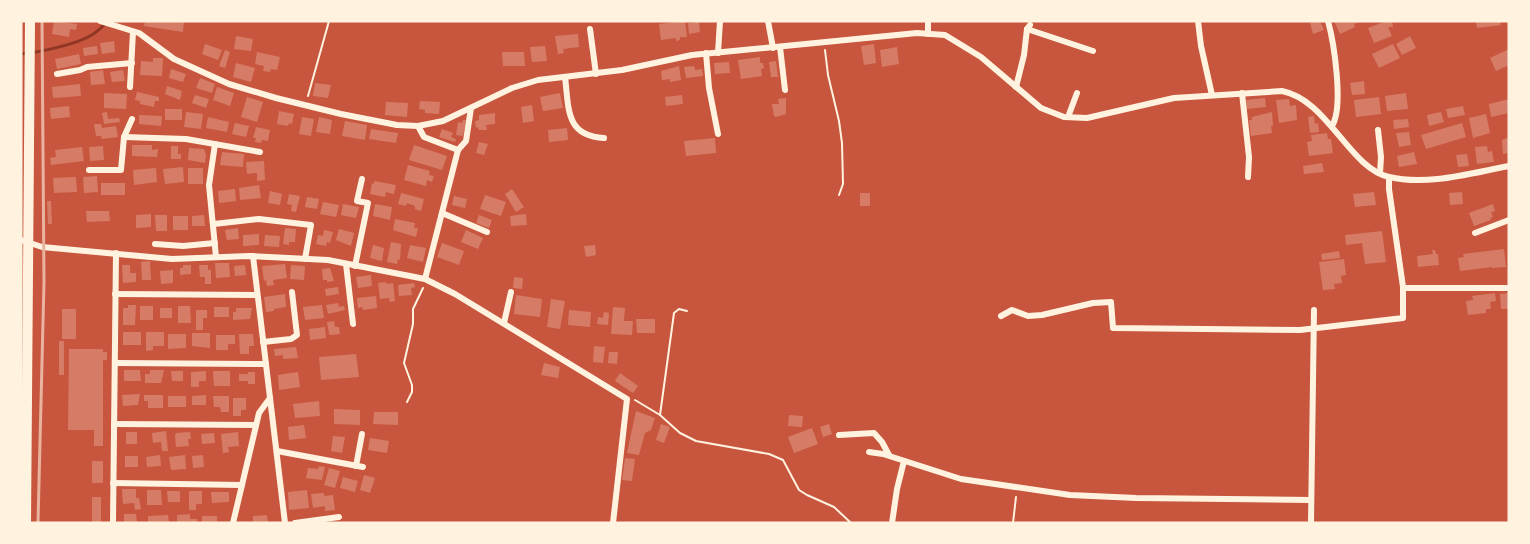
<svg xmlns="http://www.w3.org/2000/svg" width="1530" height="544" font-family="'Roboto Serif',serif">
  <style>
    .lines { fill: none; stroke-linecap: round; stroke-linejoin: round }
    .stream { stroke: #8f3625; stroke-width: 3 }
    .building { fill: #d67c66 }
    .path { stroke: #fff3e0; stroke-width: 2 }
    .minor { stroke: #fff3e0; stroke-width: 6 }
    .primary { stroke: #fff3e0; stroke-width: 10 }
    .rail { stroke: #e9b49f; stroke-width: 3 }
  </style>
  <rect width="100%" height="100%" fill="#c8553d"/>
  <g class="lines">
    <path class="stream" d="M21,54c19,-2 53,-9 69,-18 6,-3 11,-8 15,-12"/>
  </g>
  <g class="building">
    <polygon points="54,21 77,24 76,30 70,29 69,37 52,34"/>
    <polygon points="145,21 184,21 183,32 144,26"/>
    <polygon points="685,21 687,37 680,37 680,40 676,41 676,38 661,40 659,24"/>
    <polygon points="1315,21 1320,21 1324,30 1313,34 1310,23"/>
    <polygon points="1334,21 1363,21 1354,24 1355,27 1340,34"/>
    <polygon points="1386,21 1392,21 1393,27 1388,27 1392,36 1374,43 1368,28"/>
    <polygon points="1476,21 1500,21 1501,25 1477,28"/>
    <polygon points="699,22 700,32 689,34 688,23"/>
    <polygon points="578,34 579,47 563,49 564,53 558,54 555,36"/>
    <polygon points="236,36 253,39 251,51 234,49"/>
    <polygon points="1410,36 1416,48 1402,55 1396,44"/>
    <polygon points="114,41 115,52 102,54 100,43"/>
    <polygon points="205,44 222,50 218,60 202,54"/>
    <polygon points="874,44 876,63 864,65 861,46"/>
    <polygon points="1393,44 1400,58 1379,68 1372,54"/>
    <polygon points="97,46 98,54 84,56 83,48"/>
    <polygon points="545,46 547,61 532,62 530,47"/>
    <polygon points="897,47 899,64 882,67 880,50"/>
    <polygon points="1509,49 1509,65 1496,71 1490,58"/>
    <polygon points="225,50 230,52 225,68 219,66"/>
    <polygon points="257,52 280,57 277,70 271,69 270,72 263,71 264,66 255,64"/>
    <polygon points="502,52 524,52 525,66 503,66"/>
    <polygon points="79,54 81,64 57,69 55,59"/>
    <polygon points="760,57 760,63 763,63 764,68 761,69 762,76 741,79 738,60"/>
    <polygon points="153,58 163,58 162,76 140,75 141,61 153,62"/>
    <polygon points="776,61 778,77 771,77 769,62"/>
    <polygon points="729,62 730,73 715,74 714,63"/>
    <polygon points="236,63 255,68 251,82 233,77"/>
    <polygon points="679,66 681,80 670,82 670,79 662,80 661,71"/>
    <polygon points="694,66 695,70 702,69 703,76 686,78 684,67"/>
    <polygon points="171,69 186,74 183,82 169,78"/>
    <polygon points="103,70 105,84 91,85 90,72"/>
    <polygon points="123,70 125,81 112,82 110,72"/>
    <polygon points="200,78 215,84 212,93 196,88"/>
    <polygon points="1364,81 1365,94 1352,95 1350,83"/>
    <polygon points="315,83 331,85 328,98 313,96"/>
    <polygon points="80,84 81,96 53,98 52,87"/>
    <polygon points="167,86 182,91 180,100 165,94"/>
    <polygon points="217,87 234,93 230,106 213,100"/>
    <polygon points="137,92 159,97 159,101 155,101 154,107 140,104 140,101 135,100"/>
    <polygon points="104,93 127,94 126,109 104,108"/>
    <polygon points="560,93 563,108 543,111 540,97"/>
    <polygon points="1406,93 1408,109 1387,111 1385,96"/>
    <polygon points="195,95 209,99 206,108 192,103"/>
    <polygon points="682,95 683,104 666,106 665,97"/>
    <polygon points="247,97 263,102 257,122 241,117"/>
    <polygon points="1379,97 1381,114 1356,117 1354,100"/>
    <polygon points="786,98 786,114 776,117 774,116 772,104 779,104 778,99"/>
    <polygon points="1265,98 1266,107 1247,109 1246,100"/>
    <polygon points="1289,99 1290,106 1296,105 1297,120 1279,123 1276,100"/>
    <polygon points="1509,99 1509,113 1491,117 1489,104"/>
    <polygon points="420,101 440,102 439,114 425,113 425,110 419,109"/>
    <polygon points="386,102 408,103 407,117 385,115"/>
    <polygon points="532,105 534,121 523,123 521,107"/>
    <polygon points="69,106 70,117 51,119 50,108"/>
    <polygon points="1463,106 1465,115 1448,118 1446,109"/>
    <rect x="165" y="109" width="17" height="11"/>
    <polygon points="279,111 294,114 292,124 289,123 288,126 277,124"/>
    <polygon points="107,112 108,119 119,118 120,122 104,124 102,113"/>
    <polygon points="186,112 203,114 201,129 184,127"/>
    <polygon points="1272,112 1273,126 1271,126 1272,133 1251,136 1249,120 1252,120 1252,117"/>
    <polygon points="1441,112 1444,122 1429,126 1427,115"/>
    <polygon points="495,113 495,124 486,125 487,130 479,130 478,127 476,128 475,121 479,120 479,115"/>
    <polygon points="1486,114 1490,133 1473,138 1469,118"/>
    <polygon points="139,115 162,116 161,126 139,124"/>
    <polygon points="1314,116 1315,124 1318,123 1319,132 1310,133 1308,117"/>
    <polygon points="208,117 229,122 227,132 206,128"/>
    <polygon points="302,117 314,119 311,136 299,134"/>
    <polygon points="319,117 332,120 330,134 316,132"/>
    <polygon points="1408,119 1409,127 1394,129 1393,120"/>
    <polygon points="463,120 466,120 463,136 456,135 458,122 462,123"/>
    <polygon points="345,121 367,125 365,140 342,136"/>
    <polygon points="235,123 249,126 246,137 232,134"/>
    <polygon points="1462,123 1466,137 1426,149 1421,135"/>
    <polygon points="94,124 101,124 102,128 116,126 118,137 102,139 101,136 96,136"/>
    <polygon points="256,127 270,130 268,141 262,140 261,143 255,142 256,138 253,138"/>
    <polygon points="567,128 568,140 549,142 548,130"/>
    <polygon points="371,129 398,133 396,143 369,139"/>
    <polygon points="442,129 453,133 451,137 456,139 455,142 439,137"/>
    <polygon points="1409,132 1411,145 1399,147 1396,133"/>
    <polygon points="1327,133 1328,139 1331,139 1333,153 1309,156 1307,142 1312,141 1311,135"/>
    <polygon points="1509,137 1509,153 1503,154 1502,140"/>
    <polygon points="715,138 716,153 686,156 684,141"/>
    <polygon points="479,142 488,144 484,155 476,153"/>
    <polygon points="132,145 152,145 152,150 158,149 157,157 132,156"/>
    <polygon points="414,145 447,156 442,170 409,160"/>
    <polygon points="103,146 104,160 90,161 89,147"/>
    <polygon points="171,146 178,146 178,154 181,154 181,159 171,159"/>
    <polygon points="1487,146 1488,152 1492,151 1494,162 1477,164 1475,147"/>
    <polygon points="82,147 84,161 51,165 50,158 56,157 55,150"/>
    <polygon points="189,148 204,149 206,155 205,163 188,160"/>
    <polygon points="222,152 244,154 243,167 220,165"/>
    <polygon points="1414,152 1417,164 1399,167 1397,156"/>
    <polygon points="1467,154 1469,166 1458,167 1456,155"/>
    <polygon points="264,161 265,180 257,181 257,173 247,174 246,162"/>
    <polygon points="1322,163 1324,172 1304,174 1303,166"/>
    <polygon points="408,165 430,171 429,175 434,176 432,182 427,180 426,186 404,180"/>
    <polygon points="183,167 184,182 165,184 163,169"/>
    <polygon points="156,168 157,182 134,185 133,170"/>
    <rect x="188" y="168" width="15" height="16"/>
    <polygon points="97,176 98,192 84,193 83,177"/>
    <polygon points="76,177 77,192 54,193 53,178"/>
    <polygon points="374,181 396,185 394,194 386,192 385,197 370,194 372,183 374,184"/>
    <rect x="101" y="183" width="24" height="12"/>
    <polygon points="259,185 261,198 240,200 239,188"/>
    <polygon points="235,189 236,201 219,203 218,191"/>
    <polygon points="512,189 524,207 516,212 505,194"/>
    <polygon points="270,191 282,194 280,205 268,203"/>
    <polygon points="1374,192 1376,205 1355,207 1353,194"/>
    <polygon points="1462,192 1463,204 1450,205 1449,193"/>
    <polygon points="401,193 424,199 421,211 415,209 415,206 407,203 406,206 398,204"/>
    <rect x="860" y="193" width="10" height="13"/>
    <polygon points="289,194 300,196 296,212 291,211 292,205 287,204"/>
    <polygon points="485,195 506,202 501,216 480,209"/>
    <polygon points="454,196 467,199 465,208 452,205"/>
    <polygon points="307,197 319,199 317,209 305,207"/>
    <polygon points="47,201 51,201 52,224 48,224"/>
    <polygon points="323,202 339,205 336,217 320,214"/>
    <polygon points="343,204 359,207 356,218 341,215"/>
    <polygon points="375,204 392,207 390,220 373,216"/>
    <polygon points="1493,204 1495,211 1491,212 1493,217 1490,218 1491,220 1474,226 1469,213"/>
    <polygon points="86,211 109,211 110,221 87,222"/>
    <polygon points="151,214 151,227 136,228 136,215"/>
    <polygon points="526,214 527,225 511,226 510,216"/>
    <polygon points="155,215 167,215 167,231 156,231"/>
    <polygon points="204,215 205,226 192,226 192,216"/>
    <polygon points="479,215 492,220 489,228 476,223"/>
    <rect x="173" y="216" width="15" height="14"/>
    <polygon points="395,219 415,223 414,228 418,228 416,237 393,230"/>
    <polygon points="238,228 239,239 227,240 225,230"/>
    <polygon points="285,228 296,229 295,242 289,242 289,245 283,244"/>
    <polygon points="339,229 354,233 351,246 336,240"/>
    <polygon points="324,230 333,232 330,243 327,242 326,246 316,244 318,235 323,236"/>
    <polygon points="466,230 483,238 478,249 461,242"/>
    <polygon points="1382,231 1386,262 1365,264 1362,243 1346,245 1345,235"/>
    <polygon points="259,234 259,245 243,246 243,235"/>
    <polygon points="265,235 280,236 279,247 264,246"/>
    <polygon points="391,242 401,244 400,260 398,259 397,264 387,262"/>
    <polygon points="442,243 464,251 459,265 437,257"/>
    <polygon points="373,245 384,248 382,261 370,258"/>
    <polygon points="410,245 426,248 423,262 407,258"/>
    <polygon points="595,245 596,255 586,257 584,246"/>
    <polygon points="1504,249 1506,267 1492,268 1492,267 1460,271 1458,258 1464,257 1463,254"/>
    <polygon points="1432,250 1435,250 1436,254 1438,254 1439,265 1418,267 1417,256 1433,254"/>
    <polygon points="1339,251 1340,258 1322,260 1321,254"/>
    <polygon points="1344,259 1346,275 1341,276 1342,283 1334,284 1335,289 1323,290 1319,262"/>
    <polygon points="150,261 151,280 142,280 141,262"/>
    <polygon points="215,263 229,263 230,277 216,278"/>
    <polygon points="285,264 287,278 273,280 274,285 267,286 266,280 264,281 262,266"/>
    <polygon points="122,265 130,265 130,273 136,273 136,282 123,283"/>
    <polygon points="183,265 191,265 191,274 180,275 180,268 183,268"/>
    <polygon points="199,265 208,265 208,270 211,270 211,284 205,284 205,277 200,277"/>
    <polygon points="245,265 246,275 235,276 234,266"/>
    <polygon points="291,265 305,266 304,280 290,279"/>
    <polygon points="330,268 334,281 327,282 327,280 323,280 322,269"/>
    <polygon points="173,270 173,283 161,284 160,271"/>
    <polygon points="371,275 372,286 358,288 356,277"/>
    <polygon points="514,277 523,278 522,289 513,288"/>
    <polygon points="386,282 387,284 393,283 395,301 390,302 389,298 380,299 378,283"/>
    <polygon points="414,283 415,287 411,288 412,295 399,296 398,285"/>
    <polygon points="338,287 339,294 326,296 325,289"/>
    <polygon points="1495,293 1496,301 1490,302 1491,309 1486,309 1486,313 1468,315 1466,301 1473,300 1472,296"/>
    <polygon points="1509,293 1509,309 1501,309 1500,294"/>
    <polygon points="285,294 286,307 274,309 274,311 266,312 264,297"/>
    <polygon points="516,295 542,299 540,317 514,314"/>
    <polygon points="376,296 377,308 363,310 362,307 358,308 357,298"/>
    <polygon points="551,299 565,301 560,329 547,327"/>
    <polygon points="338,303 339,307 344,306 345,310 328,314 326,305"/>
    <polygon points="128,305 136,305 135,325 123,325 123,308 128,308"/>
    <polygon points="322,305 324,318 305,320 303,307"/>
    <rect x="140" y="306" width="13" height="14"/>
    <polygon points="178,306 190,306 191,323 178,323"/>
    <rect x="214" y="307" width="15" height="10"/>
    <polygon points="613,307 625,308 624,321 633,321 632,335 611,334"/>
    <rect x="160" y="308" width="12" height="10"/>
    <polygon points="236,308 252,308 250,319 233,320 233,312 236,312"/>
    <rect x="62" y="309" width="14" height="30"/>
    <polygon points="196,310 207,310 207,318 203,318 203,330 196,330"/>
    <polygon points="569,310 591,312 590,327 568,325"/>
    <polygon points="604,312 609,313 608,325 597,324 598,317 603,318"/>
    <polygon points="636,319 655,319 655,333 637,333"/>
    <polygon points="334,321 335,327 339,327 340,334 330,335 329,334 327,322"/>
    <polygon points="325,327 326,338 310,340 309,329"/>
    <rect x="123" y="332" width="18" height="13"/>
    <polygon points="146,332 164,332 164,346 153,346 153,350 146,351"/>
    <polygon points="192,333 210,333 210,348 192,346"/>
    <polygon points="168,334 186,334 186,348 168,349"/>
    <polygon points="239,334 253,334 254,346 249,346 249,354 240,354"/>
    <polygon points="216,335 235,335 235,344 228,344 228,350 216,350"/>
    <rect x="59" y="341" width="5" height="34"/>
    <polygon points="594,346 605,347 603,363 593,362"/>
    <polygon points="296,347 298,358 283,359 283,355 275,356 274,349"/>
    <polygon points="69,349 103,349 103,352 107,352 107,360 103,360 103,446 94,446 94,430 68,430"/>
    <polygon points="609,352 618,352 617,364 608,363"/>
    <polygon points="356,354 359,377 321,380 319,357"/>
    <polygon points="544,363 560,367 558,378 541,375"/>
    <polygon points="124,370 140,370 141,381 124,381"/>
    <polygon points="150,370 164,370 161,383 145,383 145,374 150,374"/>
    <polygon points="171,371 183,371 183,381 172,381"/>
    <polygon points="206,371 206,381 199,381 199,387 191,387 191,372"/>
    <polygon points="213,371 230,371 230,386 214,386"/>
    <polygon points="248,372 255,372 255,384 248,384 248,381 239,381 239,374 248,374"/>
    <polygon points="298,372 300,387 279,390 278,375"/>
    <polygon points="620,373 638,386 633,393 615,381"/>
    <polygon points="140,394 138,405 123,406 122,395"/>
    <polygon points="144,395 163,395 163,408 148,408 148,401 144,401"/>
    <polygon points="206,395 206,405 192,405 192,396"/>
    <rect x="168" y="396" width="18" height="11"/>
    <polygon points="213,396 229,396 229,412 221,412 220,407 214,407"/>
    <polygon points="233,398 246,398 246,410 241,410 241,416 233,416"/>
    <polygon points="319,401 320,416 295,418 293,404"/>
    <polygon points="334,409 360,410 360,425 334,424"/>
    <polygon points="636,411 655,418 651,430 645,433 639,455 627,453"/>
    <polygon points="374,412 398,412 398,425 373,424"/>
    <polygon points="789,415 803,416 802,427 788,426"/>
    <polygon points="661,424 670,427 664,443 656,440"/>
    <polygon points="829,424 832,434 823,437 820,427"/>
    <polygon points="304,425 306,438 289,440 288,427"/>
    <polygon points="812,428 818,444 794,453 788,437"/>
    <polygon points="166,431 168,451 162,451 161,442 153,443 152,433"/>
    <rect x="126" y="432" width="11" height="12"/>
    <polygon points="190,432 191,439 188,439 189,446 176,447 175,435 176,433"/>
    <polygon points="238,432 239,446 228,447 229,452 223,453 221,434"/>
    <polygon points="214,433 215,443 202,444 201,434"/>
    <polygon points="333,436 345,437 342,453 331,451"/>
    <polygon points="370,438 389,441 387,453 368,450"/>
    <polygon points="160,455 161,466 147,467 146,457"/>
    <polygon points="185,455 186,469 171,470 169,457"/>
    <polygon points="203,455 204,467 193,468 192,456"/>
    <rect x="125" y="456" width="13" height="11"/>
    <polygon points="625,458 635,459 632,481 622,480"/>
    <rect x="92" y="461" width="11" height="22"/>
    <polygon points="319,466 325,467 322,480 306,478 308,468 318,469"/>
    <polygon points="329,468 340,471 335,488 324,485"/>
    <polygon points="364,475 375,478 370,493 360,490"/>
    <polygon points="343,477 358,481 355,492 340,488"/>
    <polygon points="122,489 136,489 136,498 139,498 141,509 135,510 134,503 123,504"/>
    <polygon points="147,490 161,490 162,505 147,505"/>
    <polygon points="307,490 309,508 289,510 288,492"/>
    <polygon points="167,491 180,491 180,502 168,502"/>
    <polygon points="189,491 202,491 202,504 196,504 196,510 189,510"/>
    <polygon points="211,492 229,492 229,502 212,503"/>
    <polygon points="324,493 324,496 333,495 335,510 325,511 325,506 313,508 311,494"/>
    <rect x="92" y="497" width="9" height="26"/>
    <polygon points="124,514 136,514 137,523 124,523"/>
    <polygon points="190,514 190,519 197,519 197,523 177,523 177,515"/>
    <polygon points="168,515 169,523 148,523 148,516"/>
    <polygon points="267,515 268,523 253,523 253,516"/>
    <rect x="202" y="516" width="15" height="7"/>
  </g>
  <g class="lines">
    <g class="path">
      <polyline points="825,50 828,75 839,121 842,143 843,184 839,195"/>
      <polyline points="308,96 329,21"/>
      <polyline points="635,400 660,415 680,433 696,441 769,454 783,460 799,490 807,495 834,507 851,523"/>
      <polyline points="407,402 412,392 412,385 404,363 413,324 413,309 423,288"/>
      <polyline points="660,415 674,313 679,309 687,311"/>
      <polyline points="1013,523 1016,497"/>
    </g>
    <g class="minor">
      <path d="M100,21l39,12 35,26 55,25 47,14 65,16 56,11 21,1 25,-5 69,-33 26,-8 84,-10 70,-15 225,-22 28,2 36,22 60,51 23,9 23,1 87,-20 108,-7c46,9 67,77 107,86 39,9 82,-4 120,-11"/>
      <polyline points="768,21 773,48"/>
      <polyline points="1198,21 1201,46 1212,95"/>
      <path d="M1328,21c6,22 16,86 4,105"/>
      <polyline points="590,29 596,74"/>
      <polyline points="1027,29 1093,51"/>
      <polyline points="928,34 928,21"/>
      <polyline points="780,47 785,90"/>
      <polyline points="706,53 709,88 718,134"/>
      <polyline points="718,53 720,21"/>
      <polyline points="57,74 80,70 87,67 132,63"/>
      <path d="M565,77c4,31 0,59 39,61"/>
      <polyline points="130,87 133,32"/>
      <polyline points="1016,87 1024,55 1027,29 1030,25"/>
      <polyline points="1242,93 1249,157 1248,177"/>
      <polyline points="1068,117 1077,93"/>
      <polyline points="418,126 424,137 458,150 425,279"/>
      <polyline points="1378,130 1381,157 1380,173"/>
      <polyline points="124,137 186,139 260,152"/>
      <polyline points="215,144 209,185 216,257"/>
      <polyline points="458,150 466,141 471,108"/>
      <polyline points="89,170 121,170 124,137 132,119"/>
      <polyline points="442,213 487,232"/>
      <polyline points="214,224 259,219 311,225 305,259"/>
      <polyline points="1475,233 1509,220"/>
      <polyline points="21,240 42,247 172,259 249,256 328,260 425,279 455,294 627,399 613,523"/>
      <polyline points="155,244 183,246 215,243"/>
      <polyline points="253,256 285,523"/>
      <polyline points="346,264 353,324"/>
      <polyline points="355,266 368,203 357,201 362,179"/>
      <polyline points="1403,288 1509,288"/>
      <polyline points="115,294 257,295"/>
      <polyline points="1001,316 1012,310 1028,316 1042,315 1093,303 1111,302 1113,328 1300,330 1403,318 1403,287 1389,189 1389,177"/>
      <polyline points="504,323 511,292"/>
      <polyline points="263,342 291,339 297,335 292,292"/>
      <polyline points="115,363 266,364"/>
      <polyline points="114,424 256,425"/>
      <polyline points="839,435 874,433 882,442 889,455"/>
      <polyline points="277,451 363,467"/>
      <polyline points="869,452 883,454 961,479 1070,495 1136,498 1311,500"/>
      <polyline points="356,466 362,434"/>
      <polyline points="113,483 242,485"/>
      <polyline points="113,523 116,253"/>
      <polyline points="233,523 259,413 270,398"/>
      <polyline points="295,523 339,517"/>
      <polyline points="892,523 897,489 904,461"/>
      <polyline points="1311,523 1314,310"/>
    </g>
    <polyline class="primary" points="26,523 30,21"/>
    <polyline class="rail" points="38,523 44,282 42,21"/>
  </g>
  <rect width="1530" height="544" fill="none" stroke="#fff3e0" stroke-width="45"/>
</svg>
